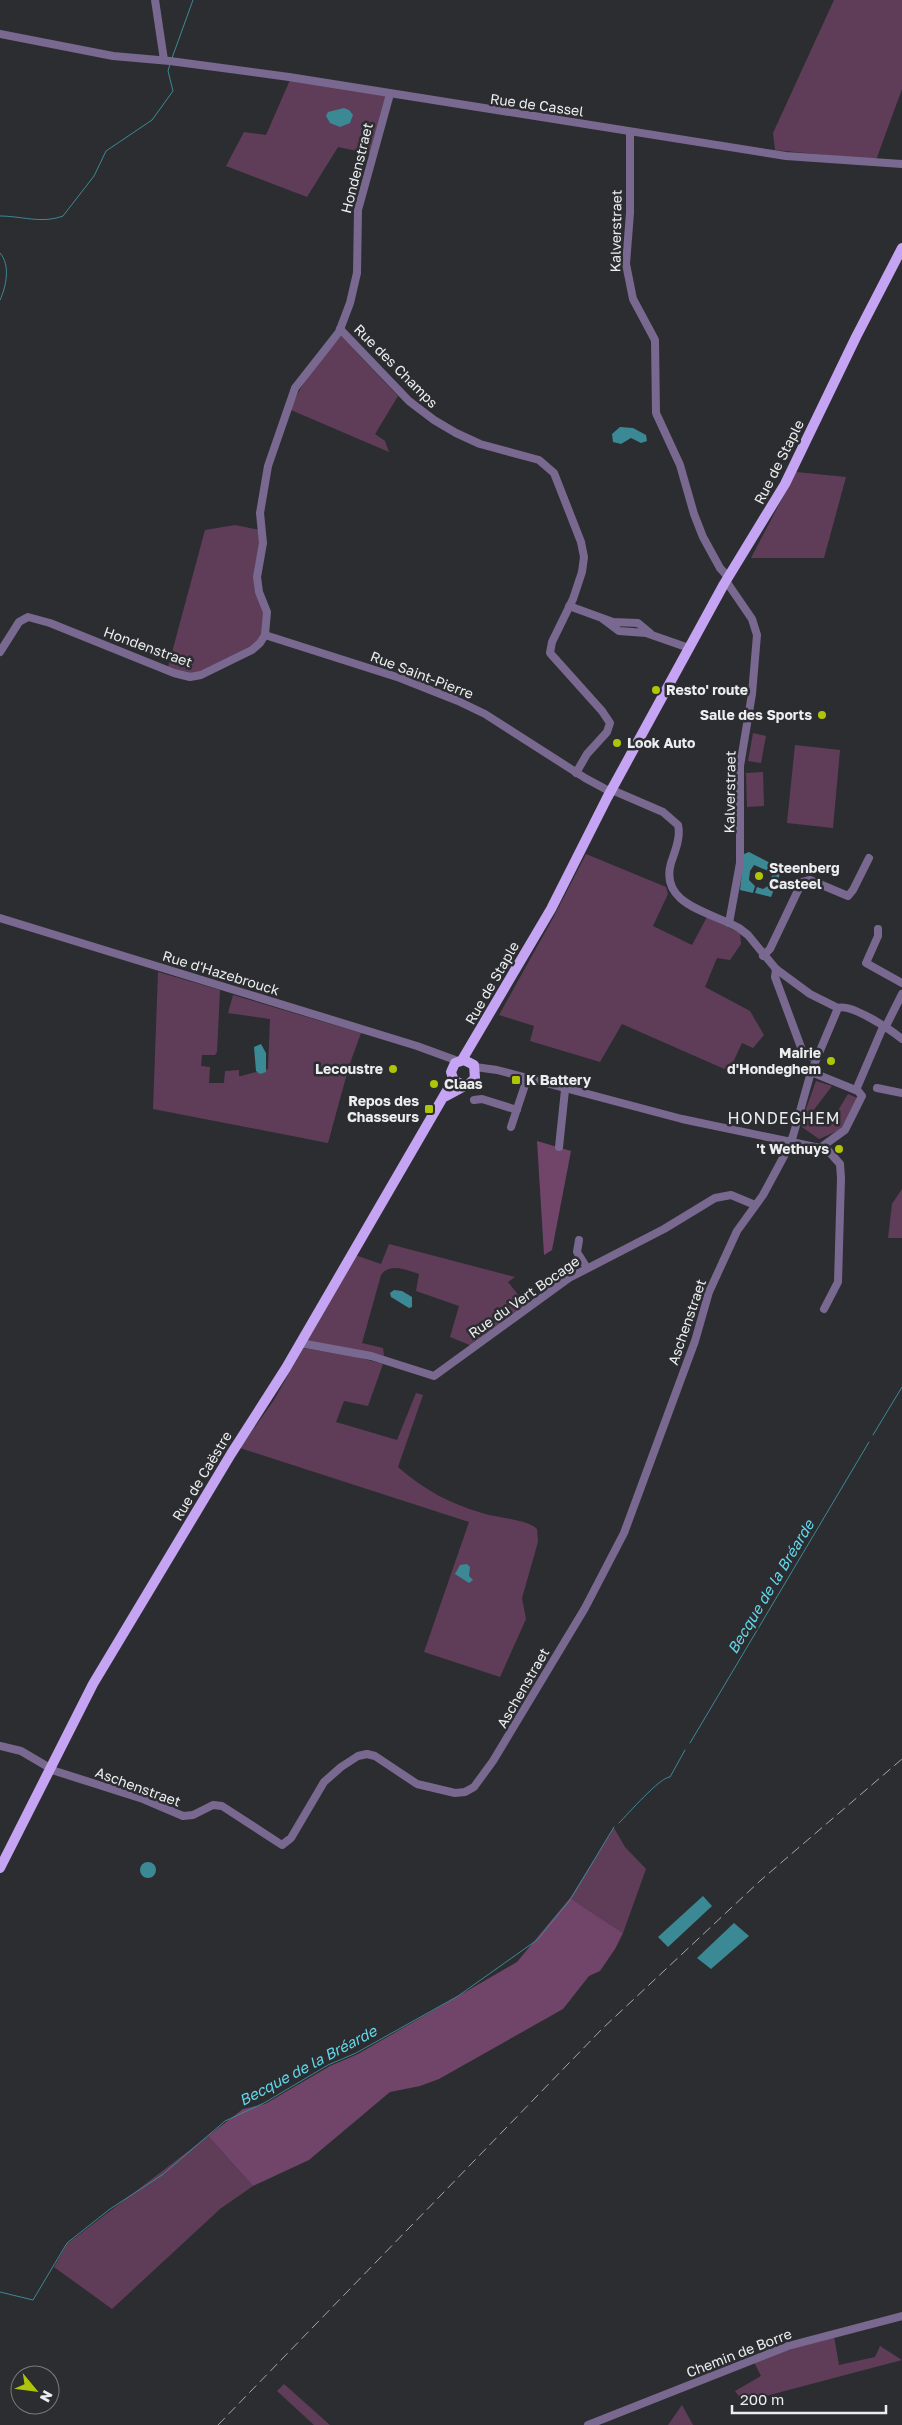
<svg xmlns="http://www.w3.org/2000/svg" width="902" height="2425" font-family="'Golos Text',sans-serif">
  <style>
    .green { fill: #5f3d59 }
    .forest { fill: #704569 }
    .water { fill: #3c8996 }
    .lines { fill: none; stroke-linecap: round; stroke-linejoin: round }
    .stream { stroke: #3c8996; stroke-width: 1 }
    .minor { stroke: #796990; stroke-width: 8 }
    .major { stroke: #c5a4f4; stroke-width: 10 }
    .rail { stroke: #a4a5a7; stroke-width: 1; stroke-dasharray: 10 5; stroke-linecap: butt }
    .poi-dot { fill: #afc507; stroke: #2c2d30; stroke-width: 2 }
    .labels { text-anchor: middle; stroke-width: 5; stroke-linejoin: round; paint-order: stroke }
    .street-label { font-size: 14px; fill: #ecedef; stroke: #2c2d30 }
    .poi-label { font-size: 14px; font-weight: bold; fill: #ecedef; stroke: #2c2d30; text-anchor: start }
    .water-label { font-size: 15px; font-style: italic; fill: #63d7eb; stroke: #2c2d30 }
    .quarter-label { font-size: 16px; letter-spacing: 1px; fill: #ecedef; stroke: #2c2d30 }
  </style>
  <rect width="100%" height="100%" fill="#2c2d30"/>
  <g class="green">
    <polygon points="834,0 902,0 902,89 876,160 775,150 773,133"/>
    <polygon points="290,80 386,96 372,154 338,147 307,197 226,166 244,132 266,135"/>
    <path d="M341,336l57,60 -23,38 10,7 4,11 -98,-42c10,-30 30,-50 50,-74z"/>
    <polygon points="796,472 846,477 824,558 751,558"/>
    <polygon points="235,525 260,530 260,540 254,581 264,608 263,632 256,645 197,674 186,673 168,667 205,530"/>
    <polygon points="753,733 766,736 761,763 748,761"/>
    <polygon points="795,745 840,750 833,828 787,823"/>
    <polygon points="763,772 764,806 747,807 746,773"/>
    <polygon points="586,854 666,887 668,894 653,926 692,945 707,917 740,933 741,944 730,960 717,958 705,987 750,1011 764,1035 753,1048 742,1043 729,1071 622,1024 600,1062 530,1041 534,1026 499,1015 553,918"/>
    <polygon points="158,972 220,990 217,1052 215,1055 202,1055 201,1066 210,1067 209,1083 224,1083 225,1071 239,1070 239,1076 241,1076 268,1069 270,1019 228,1013 233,995 361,1033 349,1066 328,1143 153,1109"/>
    <polygon points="816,1081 832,1086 810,1115 828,1127 848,1094 857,1098 858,1101 840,1130 819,1139 802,1127 801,1123"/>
    <polygon points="902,1189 902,1238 888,1238 892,1204"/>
    <path d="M389,1244l126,33 -7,5 20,25 -56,39 -22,-9 9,-31 -43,-15 3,-17c-13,-4 -29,-12 -38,1l-19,68 21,5 1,8 -77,-15 48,-86 26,9z"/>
    <path d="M303,1348l50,8 30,8 -15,42 -24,-5 -8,21 61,18 19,-47 7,2 -25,72c25,22 52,37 84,46 15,5 45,6 55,16l1,13 -16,56 4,21 -26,58 -76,-25 45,-130 -229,-74 34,-48z"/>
    <polygon points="614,1828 625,1847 646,1869 623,1933 570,1898"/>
    <polygon points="208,2136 253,2186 220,2209 112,2309 54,2267 67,2244"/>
    <polygon points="834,2336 839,2365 875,2357 880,2346 902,2360 743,2402 735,2391 761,2376 754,2362 790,2347"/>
    <polygon points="284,2384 330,2425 314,2425 277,2391"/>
    <polygon points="682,2405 693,2425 668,2425"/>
  </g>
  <g class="forest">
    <polygon points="537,1141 571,1151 552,1250 544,1255"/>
    <polygon points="570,1898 623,1933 615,1949 600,1971 589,1976 563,2009 439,2079 420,2086 390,2092 309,2160 253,2186 208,2136 243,2109 265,2104 330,2066 358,2054 517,1962"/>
  </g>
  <g class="water">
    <polygon points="344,108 349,110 353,115 350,123 340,127 330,123 326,116 328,112"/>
    <polygon points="620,427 633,428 646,435 647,441 641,443 631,438 621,444 613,442 612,434"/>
    <polygon points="749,852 782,869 771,897 755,893 757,887 763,889 768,886 773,873 754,865 750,871 749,880 755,886 753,893 740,890 744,854"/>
    <polygon points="261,1044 266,1053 266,1072 260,1074 256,1071 254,1047"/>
    <polygon points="394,1290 402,1291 412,1297 412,1307 409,1308 391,1297 390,1293"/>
    <polygon points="467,1564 470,1567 469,1576 473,1580 469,1583 455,1574 460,1565"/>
    <circle cx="148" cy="1870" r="8"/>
    <polygon points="703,1896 712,1906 668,1947 658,1937"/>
    <polygon points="734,1923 749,1936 711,1969 697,1958"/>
  </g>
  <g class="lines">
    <g class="stream">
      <polyline points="172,58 193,0"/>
      <path d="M0,216c22,0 41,8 63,0l31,-40 12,-25 46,-31 21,-29 -5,-20 2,-7"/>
      <path d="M0,253c11,12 6,34 0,47"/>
      <polyline points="873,1435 902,1387"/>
      <polyline points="690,1743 869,1442"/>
      <path d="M619,1823c9,-9 41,-46 51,-46l15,-27"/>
      <polyline points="0,2292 33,2300 67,2243 110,2209 162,2175 225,2121 264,2103 328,2065 356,2053 458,1996 537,1940 570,1900 614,1827"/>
    </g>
    <g class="minor">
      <polyline points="155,0 164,60"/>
      <polyline points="0,34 113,56 170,61 289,77 786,156 902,164"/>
      <polyline points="630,132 630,213 626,264 633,299 655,340 656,413 680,465 694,514 703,537 720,568 728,577"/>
      <polyline points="340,329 409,401 434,420 456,433 480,444 539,460 554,473 581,542 584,557 582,572 573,599 552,642 550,653 602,711 610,723 607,732 587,754 576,773"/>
      <polyline points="726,581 752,619 757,635 752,694 740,766 740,863 729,923"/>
      <polyline points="569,606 613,622 638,623 650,633"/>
      <polyline points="603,619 619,631 646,633 689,648"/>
      <polyline points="265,635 400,678 458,701 485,714 585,778 611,792"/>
      <polyline points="0,652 19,622 28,617 50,623 174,673 190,677 201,675 252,650 260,643 265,635 267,612 259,592 257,577 263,543 260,513 268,466 295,388 339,332 350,303 357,273 358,210 390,94"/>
      <path d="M612,790l51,22 15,13c3,12 -3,26 -7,38 -12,42 40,49 68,65l9,7 28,34 34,25 28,14"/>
      <polyline points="0,918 417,1046 458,1061"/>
      <polyline points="878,929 878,936 866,963 902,983"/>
      <polyline points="763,956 770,949 802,882 810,880 848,896 853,890 869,858"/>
      <polyline points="776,969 775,977 802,1050 807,1055 816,1059"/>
      <path d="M838,1008c13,-5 53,22 64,31"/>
      <polyline points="885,1028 902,994"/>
      <polyline points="475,1067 497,1070 682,1119 820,1148 845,1130 862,1096 858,1091 811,1072"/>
      <polyline points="877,1088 902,1093"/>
      <polyline points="856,1090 883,1027"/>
      <polyline points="474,1100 482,1099 517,1110"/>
      <polyline points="511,1127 527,1079"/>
      <polyline points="559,1147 565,1090"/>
      <polyline points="579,1240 577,1252 587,1268"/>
      <polyline points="824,1309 838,1282 841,1178 840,1164 824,1146"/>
      <polyline points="300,1343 371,1356 434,1376 569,1278 664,1229 715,1198 731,1195 755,1205"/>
      <polyline points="0,1746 21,1751 55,1771 143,1799 183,1816 193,1815 213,1805 222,1806 282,1845 291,1838 324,1782 341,1767 358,1756 367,1754 375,1756 417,1784 455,1793 465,1792 474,1787 493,1761 585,1608 624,1533 695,1341 709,1292 737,1231 763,1195 784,1156 793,1136 811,1072 838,1008"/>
      <polyline points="588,2425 788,2346 902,2316"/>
    </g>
    <g class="major">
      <polyline points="462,1060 551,909 607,798 724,584 785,484 856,337 902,248"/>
      <polyline points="446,1096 470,1083 475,1078 474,1065 464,1060 455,1063 451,1072 454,1081 464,1085"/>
      <polyline points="0,1868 93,1684 231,1454 286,1368 449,1087 452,1078"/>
    </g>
    <polyline class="rail" points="218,2425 602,2029 761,1880 902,1759"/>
  </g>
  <g class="poi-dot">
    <circle cx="656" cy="690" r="5"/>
    <circle cx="822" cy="715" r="5"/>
    <circle cx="617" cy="743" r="5"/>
    <circle cx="759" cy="876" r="5"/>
    <circle cx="831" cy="1061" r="5"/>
    <circle cx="393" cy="1069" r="5"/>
    <rect x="511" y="1075" width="10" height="10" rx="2.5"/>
    <circle cx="434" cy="1084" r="5"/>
    <rect x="424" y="1104" width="10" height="10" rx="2.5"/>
    <circle cx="839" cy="1149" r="5"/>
  </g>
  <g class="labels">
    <g class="street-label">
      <text transform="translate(537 105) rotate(8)" y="5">Rue de Cassel</text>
      <text transform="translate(357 168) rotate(-76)" y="5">Hondenstraet</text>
      <text transform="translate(616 231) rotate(-89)" y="5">Kalverstraet</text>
      <text transform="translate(396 366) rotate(45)" y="5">Rue des Champs</text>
      <text transform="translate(779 462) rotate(-63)" y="5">Rue de Staple</text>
      <text transform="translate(148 647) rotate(20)" y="5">Hondenstraet</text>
      <text transform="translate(422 675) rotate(21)" y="5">Rue Saint-Pierre</text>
      <text transform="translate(730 792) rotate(-89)" y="5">Kalverstraet</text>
      <text transform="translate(221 973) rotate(17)" y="5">Rue d'Hazebrouck</text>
      <text transform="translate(492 983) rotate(-60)" y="5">Rue de Staple</text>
      <text transform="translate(524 1297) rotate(-35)" y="5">Rue du Vert Bocage</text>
      <text transform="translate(687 1322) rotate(-71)" y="5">Aschenstraet</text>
      <text transform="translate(202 1476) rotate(-59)" y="5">Rue de Caëstre</text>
      <text transform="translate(523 1688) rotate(-60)" y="5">Aschenstraet</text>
      <text transform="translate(138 1787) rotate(20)" y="5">Aschenstraet</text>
      <text transform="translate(739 2353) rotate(-21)" y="5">Chemin de Borre</text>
    </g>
    <g class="poi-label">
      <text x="666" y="695">Resto' route</text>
      <text x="812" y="720" text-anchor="end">Salle des Sports</text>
      <text x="627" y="748">Look Auto</text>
      <text x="769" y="873">Steenberg<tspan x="769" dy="16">Casteel</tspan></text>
      <text x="821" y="1058" text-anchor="end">Mairie<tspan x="821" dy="16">d'Hondeghem</tspan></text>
      <text x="383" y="1074" text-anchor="end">Lecoustre</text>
      <text x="526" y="1085">K Battery</text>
      <text x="444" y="1089">Claas</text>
      <text x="419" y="1106" text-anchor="end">Repos des<tspan x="419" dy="16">Chasseurs</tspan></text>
      <text x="829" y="1154" text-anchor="end">'t Wethuys</text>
    </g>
    <g class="water-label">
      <text transform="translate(771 1587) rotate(-59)" y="5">Becque de la Bréarde</text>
      <text transform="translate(308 2066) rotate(-28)" y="5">Becque de la Bréarde</text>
    </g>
    <g class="quarter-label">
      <text x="784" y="1124">HONDEGHEM</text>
    </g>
  </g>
  <g transform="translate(35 2390) rotate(119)"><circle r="24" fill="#2c2d30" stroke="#797a7c"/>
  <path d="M0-4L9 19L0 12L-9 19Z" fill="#afc507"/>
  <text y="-8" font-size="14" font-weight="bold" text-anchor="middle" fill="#ecedef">N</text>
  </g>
  <path d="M732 2405v8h154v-8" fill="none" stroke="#ecedef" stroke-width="2.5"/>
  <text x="740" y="2405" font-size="15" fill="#ecedef" stroke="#2c2d30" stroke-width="4" paint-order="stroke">200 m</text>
</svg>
